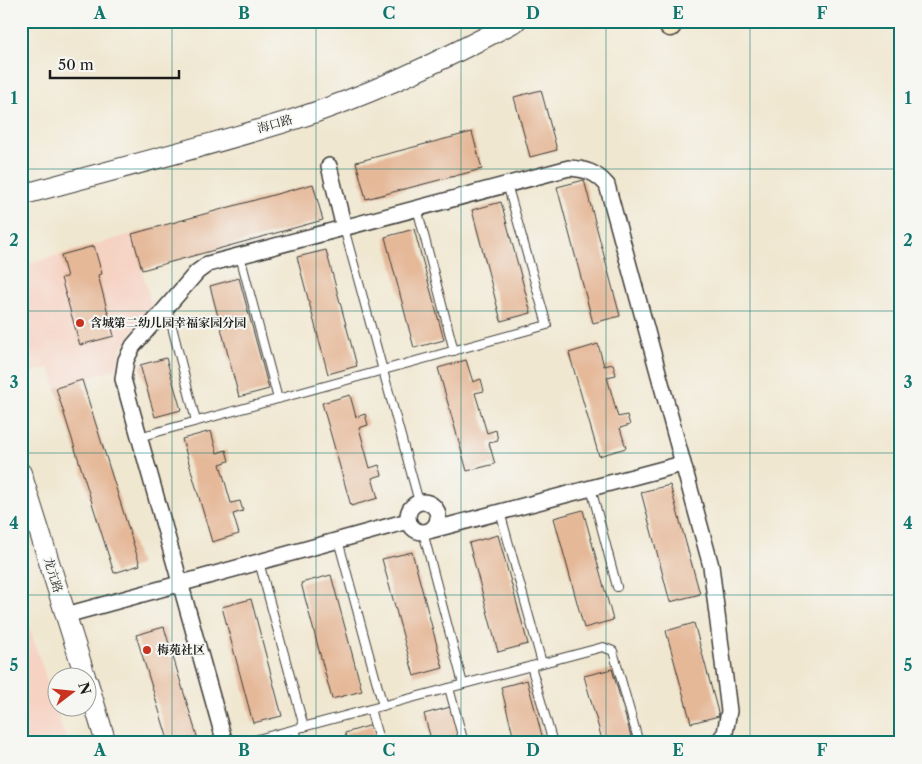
<svg xmlns="http://www.w3.org/2000/svg" width="922" height="764" font-family="'Libre Caslon Text','Noto Serif SC',serif">
  <style>
    .built { fill: #f6d2c3 }
    .building { fill: #e5b898 }
    .lines { fill: none; stroke-linecap: round; stroke-linejoin: round }
    .service-casing { stroke: #3c3a37; stroke-width: 10 }
    .minor-casing { stroke: #3c3a37; stroke-width: 18 }
    .tertiary-casing { stroke: #3c3a37; stroke-width: 22 }
    .secondary-casing { stroke: #3c3a37; stroke-width: 25 }
    .service { stroke: #fff; stroke-width: 8 }
    .minor { stroke: #fff; stroke-width: 15 }
    .tertiary { stroke: #fff; stroke-width: 20 }
    .secondary { stroke: #f6e9c3; stroke-width: 22 }
    .grid { fill: none; stroke: #0f766e; stroke-width: 1; stroke-opacity: 0.55 }
    .poi-dot { fill: #c8321e; stroke: #f6f6f2; stroke-width: 2 }
    .labels { text-anchor: middle; stroke-width: 4; stroke-linejoin: round; paint-order: stroke }
    .street-label { font-size: 12px; fill: #1c1c1c; stroke: #f6f6f2 }
    .poi-label { font-size: 12px; font-weight: bold; fill: #1c1c1c; stroke: #f6f6f2; text-anchor: start }
    .neatline { fill: none; stroke: #0f766e; stroke-width: 2 }
    .grid-label { font-size: 16px; text-anchor: middle; font-weight: bold; fill: #0f766e }
  </style>
  <rect width="100%" height="100%" fill="#f6f6f2"/>
  <filter id="ink" filterUnits="userSpaceOnUse"><feTurbulence type="fractalNoise" baseFrequency=".02" numOctaves="2"/><feDisplacementMap in="SourceGraphic" scale="10" xChannelSelector="R" yChannelSelector="G"/><feConvolveMatrix kernelMatrix="1 2 1 2 8 2 1 2 1" color-interpolation-filters="sRGB"/></filter>
  <filter id="wash" filterUnits="userSpaceOnUse"><feTurbulence type="fractalNoise" baseFrequency=".0096" numOctaves="4" result="noise"/><feDisplacementMap in="SourceGraphic" scale="20" xChannelSelector="R" yChannelSelector="G"/><feGaussianBlur stdDeviation="1.12" result="paint"/><feColorMatrix in="noise" values="0 0 0 0 0 0 0 0 0 0 0 0 0 0 0 0 0 1.4 0 .05"/><feComposite in="paint" operator="in"/></filter>
  <g filter="url(#wash)">
    <rect width="100%" height="100%" fill="#f0e7d0"/>
    <g class="built">
      <polygon points="132,234 152,308 122,346 116,369 56,388 50,368 29,373 21,350 21,266"/>
      <polygon points="21,601 67,743 21,743"/>
    </g>
    <g id="blocks">
      <g class="building">
        <polygon points="541,90 557,150 530,157 514,97"/>
        <polygon points="472,132 482,169 366,199 356,162"/>
        <polygon points="584,180 620,316 593,323 557,187"/>
        <polygon points="313,184 323,220 142,270 132,234"/>
        <polygon points="501,202 531,313 501,321 472,210"/>
        <polygon points="414,229 444,340 414,348 385,237"/>
        <polygon points="94,246 102,274 98,275 114,336 80,345 61,278 67,277 61,255"/>
        <polygon points="326,250 357,366 328,374 297,257"/>
        <polygon points="239,278 269,389 239,397 210,286"/>
        <polygon points="598,344 604,366 613,364 616,375 607,377 618,417 627,415 630,425 620,428 626,448 599,456 569,353"/>
        <polygon points="166,358 181,410 155,417 140,365"/>
        <polygon points="466,360 473,382 481,379 484,391 475,393 487,433 496,430 498,441 489,443 495,464 467,471 438,368"/>
        <polygon points="82,380 140,565 114,573 56,388"/>
        <polygon points="350,395 356,417 365,414 368,425 359,428 370,468 379,465 382,475 372,478 378,498 351,506 322,403"/>
        <polygon points="211,431 217,453 226,450 229,461 220,464 231,503 240,501 243,511 233,514 239,534 212,542 182,439"/>
        <polygon points="670,485 700,594 670,602 641,492"/>
        <polygon points="583,510 613,620 584,628 554,518"/>
        <polygon points="498,535 528,644 498,652 469,543"/>
        <polygon points="412,552 443,668 414,676 382,559"/>
        <polygon points="331,575 362,691 332,699 301,583"/>
        <polygon points="251,599 282,716 253,723 222,607"/>
        <polygon points="694,623 719,716 691,723 666,631"/>
        <polygon points="164,627 199,743 169,743 136,635"/>
        <polygon points="612,669 633,743 603,743 584,676"/>
        <polygon points="527,680 544,743 515,743 501,687"/>
        <polygon points="454,706 463,743 432,743 424,714"/>
        <polygon points="372,725 377,743 347,743 345,733"/>
      </g>
    </g>
  </g>
  <g filter="url(#ink)">
    <use href="#blocks" fill-opacity="0" stroke="#3c3a37" stroke-width="1"/>
    <g class="lines">
      <defs>
        <g id="service">
          <polyline points="417,208 454,351"/>
          <polyline points="344,228 419,502"/>
          <polyline points="240,256 278,399"/>
          <polyline points="167,307 196,421"/>
          <polyline points="139,437 547,325 507,184"/>
          <polyline points="591,488 617,587"/>
          <polyline points="500,512 542,663"/>
          <polyline points="423,532 463,684"/>
          <polyline points="338,540 383,706"/>
          <polyline points="259,562 304,727"/>
          <polyline points="531,666 553,743"/>
          <polyline points="449,688 464,743"/>
          <polyline points="370,709 380,743"/>
          <polyline points="295,729 299,743"/>
          <polyline points="243,743 603,647 613,651 639,743"/>
        </g>
        <g id="minor">
          <polyline points="329,166 344,228"/>
          <circle cx="423" cy="517" r="15"/>
          <polyline points="432,530 682,464"/>
          <polyline points="66,615 408,521"/>
          <path d="M225,743l-102,-364 3,-19 7,-14 64,-74 11,-8 361,-96c16,1 27,4 38,17l104,381 18,145 -4,22 -8,10"/>
        </g>
        <g id="tertiary">
          <path d="M21,195c91,-25 184,-48 274,-76 77,-24 151,-60 221,-98"/>
          <polyline points="21,473 85,676"/>
          <polyline points="88,683 106,743"/>
        </g>
        <polyline id="secondary" points="668,21 670,25"/>
      </defs>
      <use href="#service" class="service-casing"/>
      <use href="#minor" class="minor-casing"/>
      <use href="#tertiary" class="tertiary-casing"/>
      <use href="#secondary" class="secondary-casing"/>
      <use href="#service" class="service"/>
      <use href="#minor" class="minor"/>
      <use href="#tertiary" class="tertiary"/>
      <use href="#secondary" class="secondary"/>
    </g>
  </g>
  <path class="grid" d="M172,21v722M316,21v722M461,21v722M606,21v722M750,21v722M21,169h880M21,311h880M21,453h880M21,595h880"/>
  <g class="poi-dot">
    <circle cx="80" cy="323" r="5"/>
    <circle cx="147" cy="650" r="5"/>
  </g>
  <g class="labels">
    <g class="street-label">
      <text transform="translate(275 124) rotate(-16)" y="4">海口路</text>
      <text transform="translate(53 575) rotate(73)" y="4">龙亢路</text>
    </g>
    <g class="poi-label">
      <text x="90" y="327">含城第二幼儿园幸福家园分园</text>
      <text x="157" y="654">梅苑社区</text>
    </g>
  </g>
  <rect width="922" height="764" fill="none" stroke="#f6f6f2" stroke-width="55"/>
  <g transform="translate(72 692) rotate(74)"><circle r="24" fill="#f6f6f2" stroke="#9f9f9c"/>
  <path d="M0-4L9 19L0 12L-9 19Z" fill="#c8321e"/>
  <text y="-8" font-size="14" font-weight="bold" text-anchor="middle" fill="#1c1c1c">N</text>
  </g>
  <path d="M50 70v8h129v-8" fill="none" stroke="#1c1c1c" stroke-width="2.5"/>
  <text x="58" y="70" font-size="15" fill="#1c1c1c" stroke="#f6f6f2" stroke-width="4" paint-order="stroke">50 m</text>
  <rect x="28" y="28" width="866" height="708" class="neatline"/>
  <g class="grid-label">
    <text x="100" y="19">A</text>
    <text x="244" y="19">B</text>
    <text x="389" y="19">C</text>
    <text x="533" y="19">D</text>
    <text x="678" y="19">E</text>
    <text x="822" y="19">F</text>
    <text x="14" y="104">1</text>
    <text x="908" y="104">1</text>
    <text x="14" y="246">2</text>
    <text x="908" y="246">2</text>
    <text x="14" y="388">3</text>
    <text x="908" y="388">3</text>
    <text x="14" y="529">4</text>
    <text x="908" y="529">4</text>
    <text x="14" y="671">5</text>
    <text x="908" y="671">5</text>
    <text x="100" y="756">A</text>
    <text x="244" y="756">B</text>
    <text x="389" y="756">C</text>
    <text x="533" y="756">D</text>
    <text x="678" y="756">E</text>
    <text x="822" y="756">F</text>
  </g>
</svg>
